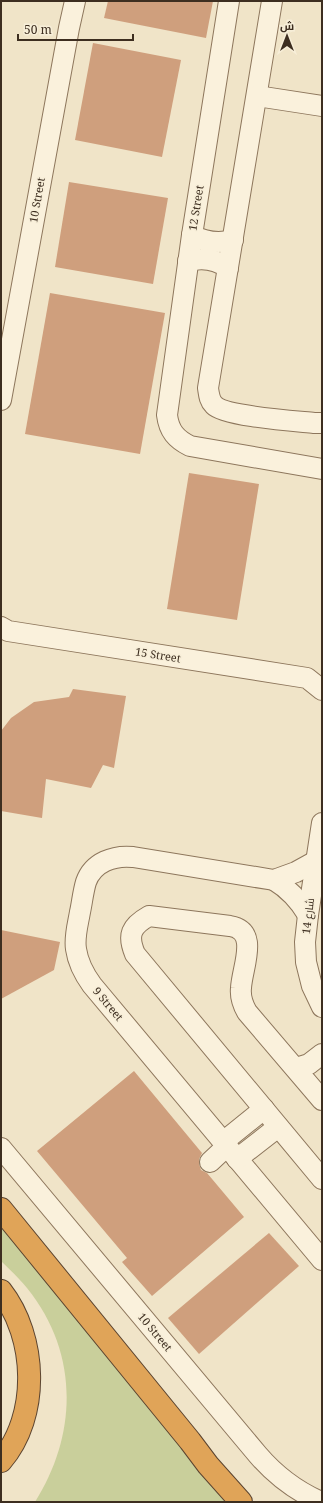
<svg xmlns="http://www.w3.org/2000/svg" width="323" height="1503" font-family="'Noto Serif',Cairo,serif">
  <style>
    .green { fill: #c9cf9b }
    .building { fill: #cf9f7d }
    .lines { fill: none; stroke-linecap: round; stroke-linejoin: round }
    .minor-casing { stroke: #8d765c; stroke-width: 22 }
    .highway-casing { stroke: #5b4430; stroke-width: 24 }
    .minor { stroke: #faf1dc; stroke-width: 20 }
    .highway { stroke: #e0a458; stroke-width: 22 }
    .labels { text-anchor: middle; stroke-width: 3; stroke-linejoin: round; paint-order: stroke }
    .street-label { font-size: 11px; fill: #3d2e20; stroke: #f7eed8 }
  </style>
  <rect width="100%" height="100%" fill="#f0e4c8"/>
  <path class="green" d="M1,1226l230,276h-196c43,-68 44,-150 -8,-214 -8,-10 -17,-18 -26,-27z"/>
  <g class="building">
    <polygon points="108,1 213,1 206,38 104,18"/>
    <polygon points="93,43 181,60 162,157 75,140"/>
    <polygon points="69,182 168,198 153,284 55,267"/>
    <polygon points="50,293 165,313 140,454 25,434"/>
    <polygon points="189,473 259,484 237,620 167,609"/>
    <polygon points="73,689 126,696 114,768 103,765 91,788 46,779 42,818 1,811 1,731 11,718 34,702 69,697"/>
    <polygon points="1,930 60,942 54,970 1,999"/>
    <polygon points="134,1071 202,1153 199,1159 199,1164 201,1170 207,1173 244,1217 152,1296 122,1262 127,1258 37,1151"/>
    <polygon points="269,1233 299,1266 199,1354 168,1318"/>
  </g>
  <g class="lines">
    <defs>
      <g id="minor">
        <path d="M229,1l-37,234 -25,180c2,16 9,24 23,31l132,23"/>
        <path d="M272,1l-64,387c1,6 1,12 6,17 10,11 81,16 100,18h8"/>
        <polyline points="257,96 322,106"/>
        <path d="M192,235c13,7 26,9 41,5"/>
        <path d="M188,261c15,-4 28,-2 40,7"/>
        <polyline points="1,400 69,28 75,1"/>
        <polyline points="1,627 8,631 307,678 322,690"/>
        <polyline points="322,823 308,915 305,942 306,962 312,986 322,1007"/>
        <path d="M316,861l-20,11 -22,8 -141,-23c-19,-2 -40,5 -47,25 -3,10 -4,21 -6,30 -2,12 -6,25 -4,37 2,14 8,25 16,36l230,275"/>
        <path d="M274,880c15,9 25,20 34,35"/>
        <polyline points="296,1068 309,1064 322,1054"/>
        <path d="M322,1100l-75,-88c-4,-7 -7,-15 -6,-24 1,-21 19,-57 -11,-62l-81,-10c-18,10 -22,19 -14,38l187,225"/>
        <polyline points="223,1142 264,1109"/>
        <path d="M1,1148l257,307c18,21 38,36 63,47"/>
        <polyline points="237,1159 278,1127"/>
        <polyline points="210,1162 226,1147"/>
      </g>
      <g id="highway">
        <polyline points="1,1209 190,1441 208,1465 241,1502"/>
        <path d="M1,1291c36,46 39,125 0,170"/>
      </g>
    </defs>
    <use href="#minor" class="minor-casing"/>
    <use href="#highway" class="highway-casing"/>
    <use href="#minor" class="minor"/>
    <use href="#highway" class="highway"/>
  </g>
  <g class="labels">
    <g class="street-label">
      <text transform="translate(37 200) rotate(-80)" y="4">10 Street</text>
      <text transform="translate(196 208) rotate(-81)" y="4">12 Street</text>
      <text transform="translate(158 655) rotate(9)" y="4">15 Street</text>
      <text transform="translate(308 916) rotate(-83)" y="4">شارع 14</text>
      <text transform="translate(108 1004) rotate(50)" y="4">9 Street</text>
      <text transform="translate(155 1332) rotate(50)" y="4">10 Street</text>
    </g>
  </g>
  <rect width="323" height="1503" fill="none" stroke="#3d2e20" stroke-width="4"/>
  <g transform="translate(287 36)" stroke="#f7eed8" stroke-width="3" paint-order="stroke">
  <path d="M0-3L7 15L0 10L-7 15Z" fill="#3d2e20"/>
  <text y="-6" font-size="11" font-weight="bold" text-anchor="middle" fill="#3d2e20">ش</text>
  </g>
  <path d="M18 34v6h115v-6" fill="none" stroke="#3d2e20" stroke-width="2"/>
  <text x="24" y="34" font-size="12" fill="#3d2e20" stroke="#f7eed8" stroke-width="3" paint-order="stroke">50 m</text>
</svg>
